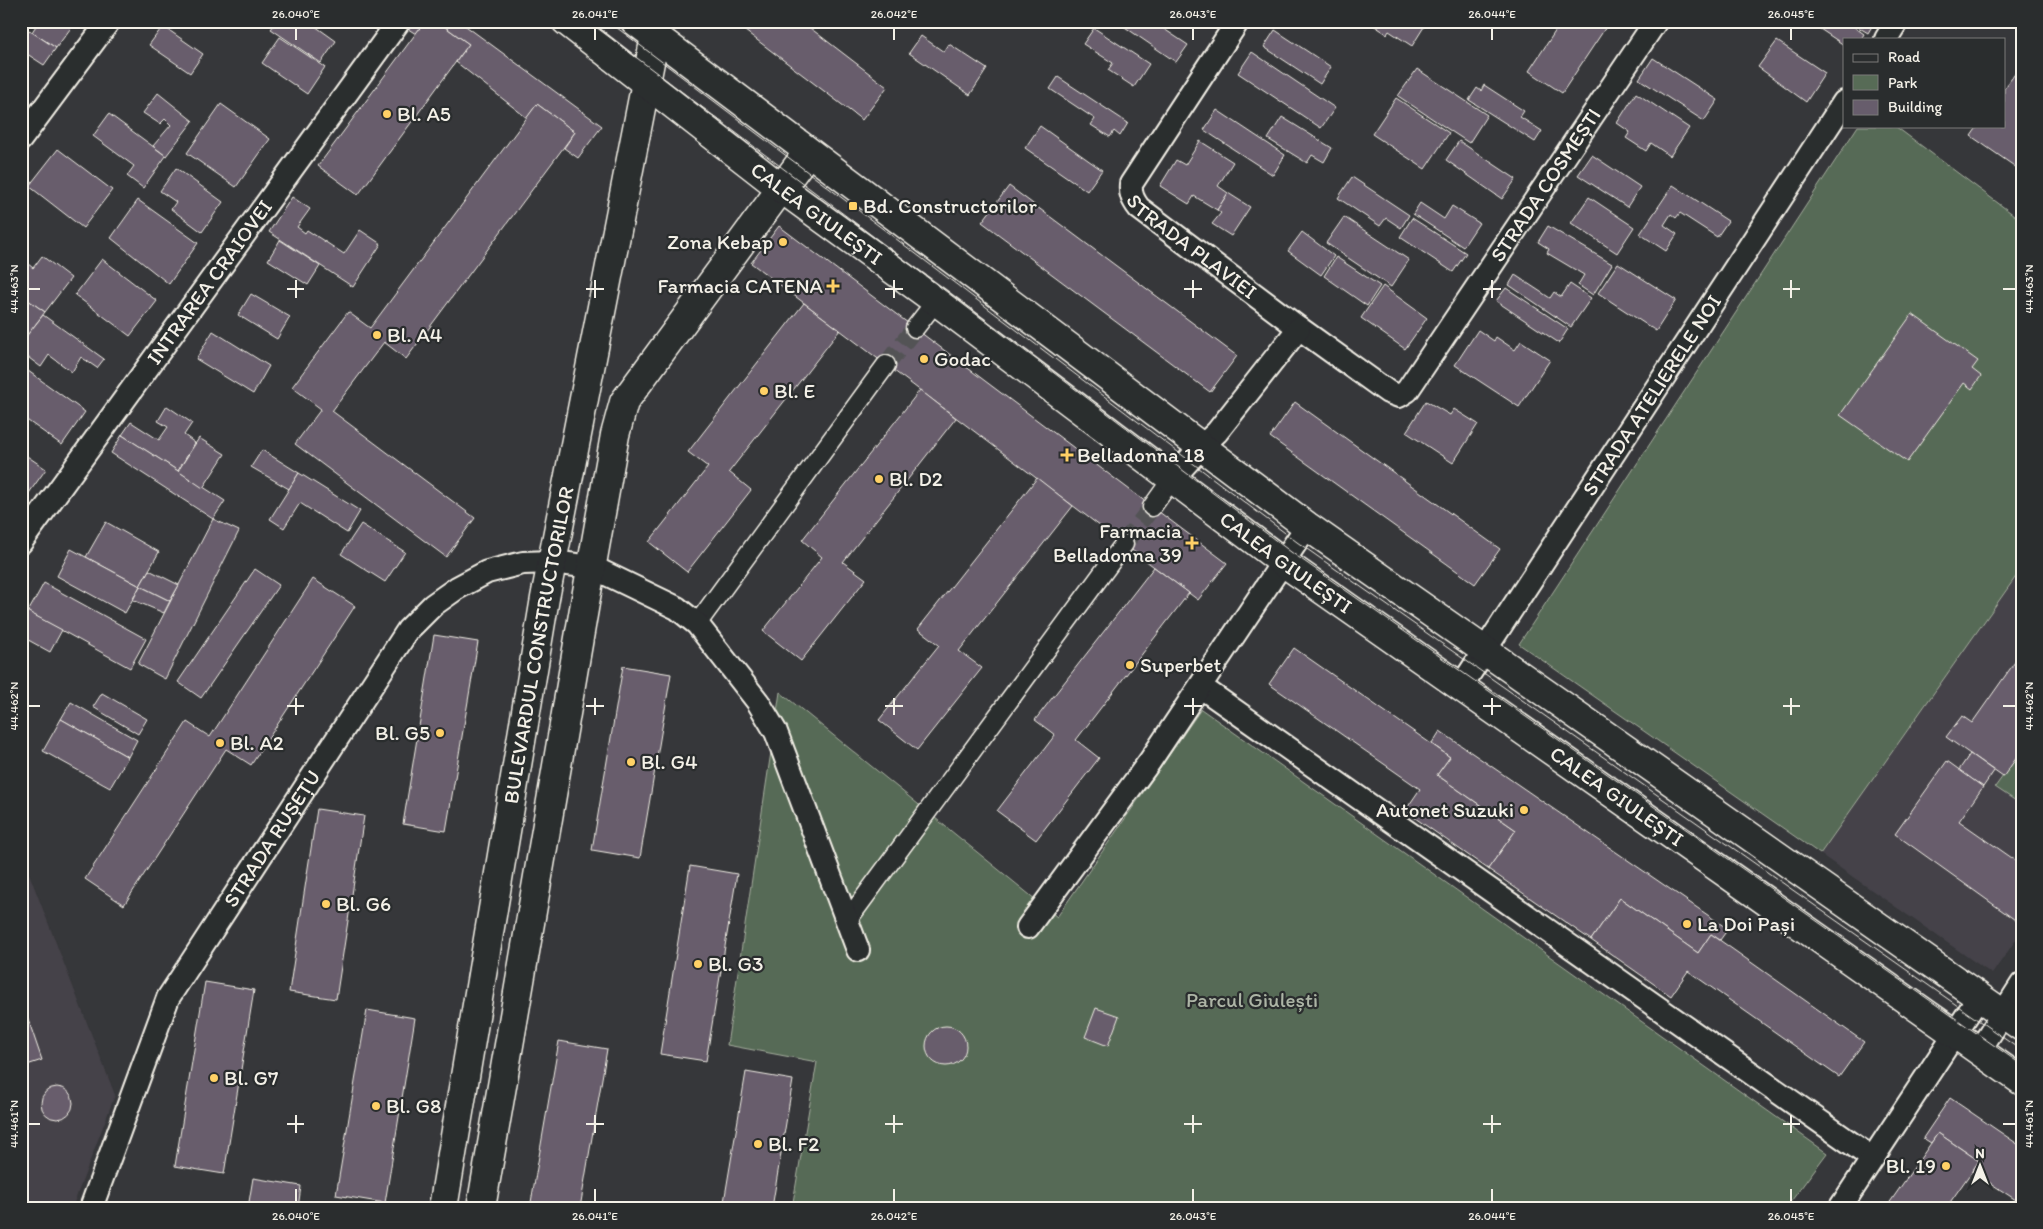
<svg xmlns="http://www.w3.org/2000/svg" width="2043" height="1229" font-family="Itim,sans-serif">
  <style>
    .built { fill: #454249 }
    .green { fill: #576b56; stroke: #a6ae9f }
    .building { fill: #675d6c; stroke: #f4f1e8 }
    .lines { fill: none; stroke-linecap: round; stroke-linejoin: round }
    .pedestrian-tunnel { stroke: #525354; stroke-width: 18; stroke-dasharray: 18 9; stroke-linecap: butt }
    .pedestrian-casing { stroke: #f4f1e8; stroke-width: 21 }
    .minor-casing { stroke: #f4f1e8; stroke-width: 26 }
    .tertiary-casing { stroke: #f4f1e8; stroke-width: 31 }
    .secondary-casing { stroke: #f4f1e8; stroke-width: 31 }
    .pedestrian { stroke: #2a2d2e; stroke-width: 18 }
    .minor { stroke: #2a2d2e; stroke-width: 22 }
    .tertiary { stroke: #2a2d2e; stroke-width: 28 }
    .secondary { stroke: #2a2d2e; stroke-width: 28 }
    .tram { stroke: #f4f1e8; stroke-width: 1 }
    .ticks { fill: none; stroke: #f4f1e8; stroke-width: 2 }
    .poi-dot { fill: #ffd166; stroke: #2a2d2e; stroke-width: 2 }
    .labels { text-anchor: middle; stroke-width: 4.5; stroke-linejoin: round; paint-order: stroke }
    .poi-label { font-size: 21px; fill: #f4f1e8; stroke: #2a2d2e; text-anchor: start }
    .street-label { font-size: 21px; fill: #f4f1e8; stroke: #2a2d2e }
    .park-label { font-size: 21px; fill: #adb5a6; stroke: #2a2d2e }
    .neatline { fill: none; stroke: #f4f1e8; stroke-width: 2 }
    .ticks-label { font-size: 12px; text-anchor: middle; fill: #f4f1e8 }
  </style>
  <rect width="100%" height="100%" fill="#36373a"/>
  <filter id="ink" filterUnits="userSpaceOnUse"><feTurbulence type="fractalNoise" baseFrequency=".02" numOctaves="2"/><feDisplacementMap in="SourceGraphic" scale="10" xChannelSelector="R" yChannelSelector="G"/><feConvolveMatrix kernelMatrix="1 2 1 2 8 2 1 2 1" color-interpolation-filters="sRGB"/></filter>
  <g filter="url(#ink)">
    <g class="built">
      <polygon points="2022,568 2022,931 1992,974 1820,854"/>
      <polygon points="21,853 115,1095 72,1208 21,1208"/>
    </g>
    <g class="green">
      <polygon points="1858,126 1895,126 2022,221 2022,568 1820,854 1519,644"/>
      <polygon points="780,692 1057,917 1201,709 1827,1153 1786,1208 792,1208 817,1062 727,1045"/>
      <polygon points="2022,750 2022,805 1995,787"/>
    </g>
    <g class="building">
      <polygon points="39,21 76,21 56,48 32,32"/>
      <polygon points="277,21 308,21 336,41 321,63 271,29"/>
      <polygon points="409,21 425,21 416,34 405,27"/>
      <polygon points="425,21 437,21 469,44 358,195 318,166"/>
      <polygon points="437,21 459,21 602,126 578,158 564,148 575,132 537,104 527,118 456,62 469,44"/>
      <polygon points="732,21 801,21 887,87 862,120"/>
      <polygon points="1116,21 1152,21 1188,45 1176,62"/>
      <polygon points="1367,21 1426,21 1427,22 1412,46 1389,31 1387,34"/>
      <polygon points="1549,21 1610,21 1562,93 1529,71 1558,27"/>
      <polygon points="1808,21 1846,21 1864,34 1861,39 1844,39 1844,45"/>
      <polygon points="1848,21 1875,21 1868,33"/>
      <polygon points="21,25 56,48 44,65 21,50"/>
      <polygon points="163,26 203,54 190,73 149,45"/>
      <polygon points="1094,28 1149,64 1134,87 1108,70 1113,63 1083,44"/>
      <polygon points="1275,30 1331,67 1320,84 1264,47"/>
      <polygon points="921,36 944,52 949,44 987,69 970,95 909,53"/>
      <polygon points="280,37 325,67 307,94 262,63"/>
      <polygon points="1777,41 1825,73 1806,102 1758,67"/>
      <polygon points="1252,52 1335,108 1321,128 1238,73"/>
      <polygon points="1653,58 1718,100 1704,121 1639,79"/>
      <polygon points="2022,64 2022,168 2020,170 1971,136 1978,126 2004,126 2004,89"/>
      <polygon points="1417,69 1487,115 1469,143 1398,96"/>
      <polygon points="1058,77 1128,123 1120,136 1114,131 1110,137 1091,125 1095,119 1050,89"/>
      <polygon points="1484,85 1524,111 1520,117 1542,131 1535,142 1469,100 1477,88 1481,91"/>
      <polygon points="158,93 193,121 166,156 153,146 171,125 165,119 160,124 143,113"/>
      <polygon points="1636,93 1689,128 1670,156 1651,143 1646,151 1626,138 1630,132 1617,123"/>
      <polygon points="1396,98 1449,133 1425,169 1372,134"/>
      <polygon points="221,104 270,139 236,187 187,153"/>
      <polygon points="537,104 575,132 406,359 384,342 332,411 475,518 446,557 295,444 321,409 292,387 348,312 370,328"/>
      <polygon points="1217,110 1285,155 1273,175 1204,130"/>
      <polygon points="109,114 166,156 143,188 127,176 134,166 93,136"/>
      <polygon points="1282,117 1332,148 1324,162 1312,155 1307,163 1268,139"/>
      <polygon points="1040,126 1102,170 1087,191 1025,148"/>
      <polygon points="1200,141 1233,162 1218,186 1228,193 1217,210 1194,196 1189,204 1160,186 1176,160 1185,165"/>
      <polygon points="1459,141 1516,179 1502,199 1446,160"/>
      <polygon points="58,149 112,190 83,228 29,186"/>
      <polygon points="1592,155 1640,187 1627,207 1578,175"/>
      <polygon points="176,168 223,202 202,232 171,209 176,202 160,191"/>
      <polygon points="1352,177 1409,215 1401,228 1386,218 1380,226 1338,198"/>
      <polygon points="1673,185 1728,221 1717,237 1680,213 1676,218 1671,214 1664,225 1677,234 1666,251 1640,234"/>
      <polygon points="1009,186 1237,356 1210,392 982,222"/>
      <polygon points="1228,193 1250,207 1231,236 1212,224 1221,213 1217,210"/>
      <polygon points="292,197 310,209 297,227 305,233 307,230 344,254 360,230 381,244 353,287 269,232"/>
      <polygon points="1589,197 1634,227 1617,253 1571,223"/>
      <polygon points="138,200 198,243 169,284 111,238"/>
      <polygon points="1420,203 1444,219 1452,206 1479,223 1463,247 1413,214"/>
      <polygon points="1344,217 1409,260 1391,287 1326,243"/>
      <polygon points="1412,218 1466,253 1453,272 1400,237"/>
      <polygon points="779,226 1227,563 1198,600 751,263"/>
      <polygon points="1548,226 1612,264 1593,295 1578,285 1584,275 1547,253 1549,249 1538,242"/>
      <polygon points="1302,232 1334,256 1321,275 1288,251"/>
      <polygon points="280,240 320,266 308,285 268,260"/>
      <polygon points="42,256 71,278 45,312 21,295 21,258 33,268"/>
      <polygon points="1336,257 1380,286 1367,306 1324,276"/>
      <polygon points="102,259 157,301 130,336 75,295"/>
      <polygon points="1618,263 1676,300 1656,331 1598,293"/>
      <polygon points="1515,275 1550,298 1554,292 1561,297 1570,284 1591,298 1571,327 1509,285"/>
      <polygon points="1383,286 1427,318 1405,349 1361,318"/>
      <polygon points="1506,288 1568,329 1559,343 1496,301"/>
      <polygon points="251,294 290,317 277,339 238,315"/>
      <polygon points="21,295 45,312 25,338 21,335"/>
      <polygon points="804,303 840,330 729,472 751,490 687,572 649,542 708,467 688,452"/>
      <polygon points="1912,314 1978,361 1972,369 1981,376 1972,389 1964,383 1907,462 1840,415"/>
      <polygon points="43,315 104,359 97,368 81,357 72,372 49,355 41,367 21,352 21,343"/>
      <polygon points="1478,330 1494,341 1496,337 1515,350 1521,341 1550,360 1519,407 1455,365"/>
      <polygon points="213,331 269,366 253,394 196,359"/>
      <polygon points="24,368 85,412 62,445 21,416 21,372"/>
      <polygon points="920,390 956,418 843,562 866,579 801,661 763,631 822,557 802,540"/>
      <polygon points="1426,401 1450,415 1454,409 1478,424 1453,463 1406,432"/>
      <polygon points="1295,402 1500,549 1475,584 1270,437"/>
      <polygon points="167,406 192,423 184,435 195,443 178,471 122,435 131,422 159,440 168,427 158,421"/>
      <polygon points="122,435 225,501 213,519 111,453"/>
      <polygon points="199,438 225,454 203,488 178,471"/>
      <polygon points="262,450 299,473 289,489 251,467"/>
      <polygon points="21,452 46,469 29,493 21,488"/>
      <polygon points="299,473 360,511 347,533 300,503 284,528 270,519"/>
      <polygon points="1037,478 1073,506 959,651 982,668 917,750 879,720 939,645 918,629"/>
      <polygon points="213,519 239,531 165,679 138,664"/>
      <polygon points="106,522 159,552 140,586 86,557"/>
      <polygon points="361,524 405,552 385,582 341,554"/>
      <polygon points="71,549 140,586 125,613 57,576"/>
      <polygon points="1154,567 1189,593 1076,740 1099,758 1036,840 997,811 1055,735 1035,720"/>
      <polygon points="255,569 279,585 201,698 178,682"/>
      <polygon points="149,570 179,585 170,601 140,586"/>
      <polygon points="313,579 355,606 251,765 226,749 124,905 85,879 187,722 210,737"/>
      <polygon points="44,583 146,639 130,668 28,612"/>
      <polygon points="140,586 170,601 164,613 133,600"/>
      <polygon points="21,608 62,630 50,652 21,636"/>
      <polygon points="434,635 478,642 446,831 403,824"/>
      <polygon points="1294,648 1450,757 1437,775 1516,830 1488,869 1405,811 1420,789 1269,684"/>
      <polygon points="2022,652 2022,750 2003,777 1946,737 1962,716 1972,723"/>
      <polygon points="623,666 671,674 640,858 592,850"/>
      <polygon points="102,693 147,719 138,734 93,707"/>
      <polygon points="71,702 137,740 128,757 61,719"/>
      <polygon points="61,719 128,757 110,788 43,751"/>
      <polygon points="1440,731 1728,929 1720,940 1711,934 1698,953 1620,898 1591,940 1488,869 1516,830 1437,775 1450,757 1432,744"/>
      <polygon points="1970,754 1994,771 1983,787 1959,770"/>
      <polygon points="1947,761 1983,787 1959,821 2022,865 2022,916 2018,922 1895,834"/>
      <polygon points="317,809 364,816 336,999 289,992"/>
      <polygon points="690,866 737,874 706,1061 660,1054"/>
      <polygon points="1620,898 1698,953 1711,934 1864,1042 1839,1077 1688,971 1671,996 1591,940"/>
      <polygon points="205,982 254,990 224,1174 175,1166"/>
      <polygon points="1096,1008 1119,1016 1108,1046 1085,1037"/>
      <polygon points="367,1010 415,1018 385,1203 336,1195"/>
      <polygon points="27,1016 42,1060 21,1067 21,1018"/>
      <circle cx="946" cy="1046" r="20"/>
      <polygon points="559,1041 607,1049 580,1208 530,1208"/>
      <polygon points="746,1072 793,1080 772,1208 723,1208"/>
      <circle cx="57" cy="1103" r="16"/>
      <polygon points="1950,1098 2022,1147 2022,1204 1972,1171 1979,1161 1938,1133 1931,1143 1923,1138"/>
      <polygon points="1938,1133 1979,1161 1946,1208 1886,1208"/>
      <polygon points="253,1178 301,1186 298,1208 248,1208"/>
    </g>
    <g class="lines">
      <g class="pedestrian-tunnel">
        <polyline points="886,365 915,328"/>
        <polyline points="1124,544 1152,507"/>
      </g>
      <defs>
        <g id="pedestrian">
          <polyline points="915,328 936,301"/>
          <polyline points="1152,507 1172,479"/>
          <polyline points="697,624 886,365"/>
          <polyline points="847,921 1124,544"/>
        </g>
        <g id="minor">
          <path id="s1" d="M1238,21l-107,163c-1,10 2,16 8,24l160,120 89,64 11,4 8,-5 249,-370"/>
          <polyline points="1886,39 1897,21"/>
          <polyline points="21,139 109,21"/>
          <polyline points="1172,479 1201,447 1217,432 1299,328"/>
          <path id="s2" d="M21,542l378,-521"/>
          <polyline points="1201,687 1872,1158"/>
          <path id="s3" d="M1460,688l384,-586"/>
          <polyline points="1028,927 1150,761 1307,526"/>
          <polyline points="1979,1051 2022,984"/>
          <path id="s4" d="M91,1208l77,-210 240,-368 25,-25 24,-17 30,-16 36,-9 29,-1 40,5 85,41 20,16 61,78 18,30 82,218"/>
          <polyline points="1840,1208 1979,997"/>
        </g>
        <g id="tertiary">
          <path id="s5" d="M443,1208l102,-610 113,-577"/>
          <polyline points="481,1208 585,603 615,435 624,402 808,152"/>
        </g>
        <g id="secondary">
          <path id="s6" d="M566,21l216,168 154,112 347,261 739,519"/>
          <polyline points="635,21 1307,526 2022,1027"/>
        </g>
      </defs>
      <use href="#pedestrian" class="pedestrian-casing"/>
      <use href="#minor" class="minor-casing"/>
      <use href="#tertiary" class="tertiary-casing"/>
      <use href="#secondary" class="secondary-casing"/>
      <use href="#pedestrian" class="pedestrian"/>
      <use href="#minor" class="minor"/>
      <use href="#tertiary" class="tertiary"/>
      <use href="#secondary" class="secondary"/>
      <g class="tram">
        <polyline points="588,21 1291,552 2022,1065"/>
        <polyline points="608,21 1297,542 2022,1051"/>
      </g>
    </g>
  </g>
  <path class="ticks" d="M296,28v12M595,28v12M894,28v12M1193,28v12M1492,28v12M1791,28v12M296,280v18M595,280v18M894,280v18M1193,280v18M1492,280v18M1791,280v18M28,289h12M287,289h17M586,289h18M885,289h18M1184,289h18M1483,289h18M1783,289h17M2003,289h13M296,698v17M595,698v17M894,698v17M1193,698v17M1492,698v17M1791,698v17M28,706h12M287,706h17M586,706h18M885,706h18M1184,706h18M1483,706h18M1783,706h17M2003,706h13M296,1115v18M595,1115v18M894,1115v18M1193,1115v18M1492,1115v18M1791,1115v18M28,1124h12M287,1124h17M586,1124h18M885,1124h18M1184,1124h18M1483,1124h18M1783,1124h17M2003,1124h13M296,1189v13M595,1189v13M894,1189v13M1193,1189v13M1492,1189v13M1791,1189v13"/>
  <g class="poi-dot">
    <circle cx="387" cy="114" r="5"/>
    <rect x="848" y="201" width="10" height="10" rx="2.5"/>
    <circle cx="783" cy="242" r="5"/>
    <path d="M830.5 278.5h5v5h5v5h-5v5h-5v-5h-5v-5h5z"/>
    <circle cx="377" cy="335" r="5"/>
    <circle cx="924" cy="359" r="5"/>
    <circle cx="764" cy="391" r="5"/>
    <path d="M1064.5 447.5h5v5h5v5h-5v5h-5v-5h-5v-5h5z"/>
    <circle cx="879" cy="479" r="5"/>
    <path d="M1189.5 535.5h5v5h5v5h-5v5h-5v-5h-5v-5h5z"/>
    <circle cx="1130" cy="665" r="5"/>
    <circle cx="440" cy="733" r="5"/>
    <circle cx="220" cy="743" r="5"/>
    <circle cx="631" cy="762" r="5"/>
    <circle cx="1524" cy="810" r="5"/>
    <circle cx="326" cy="904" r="5"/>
    <circle cx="1687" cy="924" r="5"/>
    <circle cx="698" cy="964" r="5"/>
    <circle cx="214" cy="1078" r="5"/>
    <circle cx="376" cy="1106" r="5"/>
    <circle cx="758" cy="1144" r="5"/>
    <circle cx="1946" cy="1166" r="5"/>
  </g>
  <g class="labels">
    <g class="poi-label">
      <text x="397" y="121">Bl. A5</text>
      <text x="863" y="213">Bd. Constructorilor</text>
      <text x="773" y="249" text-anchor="end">Zona Kebap</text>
      <text x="823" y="293" text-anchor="end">Farmacia CATENA</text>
      <text x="387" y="342">Bl. A4</text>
      <text x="934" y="366">Godac</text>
      <text x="774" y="398">Bl. E</text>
      <text x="1077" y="462">Belladonna 18</text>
      <text x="889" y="486">Bl. D2</text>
      <text x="1182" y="538" text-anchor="end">Farmacia<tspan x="1182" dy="24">Belladonna 39</tspan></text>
      <text x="1140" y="672">Superbet</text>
      <text x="430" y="740" text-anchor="end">Bl. G5</text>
      <text x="230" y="750">Bl. A2</text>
      <text x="641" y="769">Bl. G4</text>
      <text x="1514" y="817" text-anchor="end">Autonet Suzuki</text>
      <text x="336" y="911">Bl. G6</text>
      <text x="1697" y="931">La Doi Pași</text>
      <text x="708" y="971">Bl. G3</text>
      <text x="224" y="1085">Bl. G7</text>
      <text x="386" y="1113">Bl. G8</text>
      <text x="768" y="1151">Bl. F2</text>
      <text x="1936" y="1173" text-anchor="end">Bl. 19</text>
    </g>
    <g class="street-label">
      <text dy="7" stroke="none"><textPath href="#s1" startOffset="800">STRADA COSMEȘTI</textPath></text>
      <text dy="7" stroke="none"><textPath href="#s6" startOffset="316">CALEA GIULEȘTI</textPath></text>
      <text dy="7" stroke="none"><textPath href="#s1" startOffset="286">STRADA PLAVIEI</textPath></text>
      <text dy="7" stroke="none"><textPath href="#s2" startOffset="321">INTRAREA CRAIOVEI</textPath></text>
      <text dy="7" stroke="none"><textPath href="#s3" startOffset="350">STRADA ATELIERELE NOI</textPath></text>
      <text dy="7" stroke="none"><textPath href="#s6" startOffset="901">CALEA GIULEȘTI</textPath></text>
      <text dy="7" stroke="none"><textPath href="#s5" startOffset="571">BULEVARDUL CONSTRUCTORILOR</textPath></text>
      <text dy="7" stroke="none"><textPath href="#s6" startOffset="1306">CALEA GIULEȘTI</textPath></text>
      <text dy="7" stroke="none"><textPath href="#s4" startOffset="414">STRADA RUȘEȚU</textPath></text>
    </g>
    <g class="park-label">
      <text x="1252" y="1007">Parcul Giulești</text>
    </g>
  </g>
  <rect width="2043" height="1229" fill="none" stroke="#2a2d2e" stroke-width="55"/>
  <rect x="1843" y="38" width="162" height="90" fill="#2a2d2e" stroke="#7b7b78"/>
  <rect x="1853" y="54" width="25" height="8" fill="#2a2d2e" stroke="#7b7b78"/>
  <text x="1888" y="62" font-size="15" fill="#f4f1e8">Road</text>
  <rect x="1853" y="75" width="25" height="15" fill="#576b56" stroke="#7b7b78"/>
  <text x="1888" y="88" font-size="15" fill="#f4f1e8">Park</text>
  <rect x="1853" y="100" width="25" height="15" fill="#675d6c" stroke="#7b7b78"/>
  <text x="1888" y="112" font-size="15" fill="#f4f1e8">Building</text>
  <g transform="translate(1980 1166)" stroke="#2a2d2e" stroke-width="4" paint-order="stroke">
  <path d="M0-4L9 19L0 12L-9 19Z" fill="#f4f1e8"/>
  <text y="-8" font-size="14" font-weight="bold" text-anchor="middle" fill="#f4f1e8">N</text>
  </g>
  <rect x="28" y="28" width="1988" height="1174" class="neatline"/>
  <g class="ticks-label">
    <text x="296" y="18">26.040°E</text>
    <text x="595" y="18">26.041°E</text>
    <text x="894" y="18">26.042°E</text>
    <text x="1193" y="18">26.043°E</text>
    <text x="1492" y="18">26.044°E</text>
    <text x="1791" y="18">26.045°E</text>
    <text transform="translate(14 289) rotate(-90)" y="4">44.463°N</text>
    <text transform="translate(2029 289) rotate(-90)" y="4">44.463°N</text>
    <text transform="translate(14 706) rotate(-90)" y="4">44.462°N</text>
    <text transform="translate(2029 706) rotate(-90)" y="4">44.462°N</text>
    <text transform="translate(14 1124) rotate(-90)" y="4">44.461°N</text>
    <text transform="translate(2029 1124) rotate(-90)" y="4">44.461°N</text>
    <text x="296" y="1220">26.040°E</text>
    <text x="595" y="1220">26.041°E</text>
    <text x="894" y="1220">26.042°E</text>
    <text x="1193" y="1220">26.043°E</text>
    <text x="1492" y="1220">26.044°E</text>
    <text x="1791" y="1220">26.045°E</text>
  </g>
</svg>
